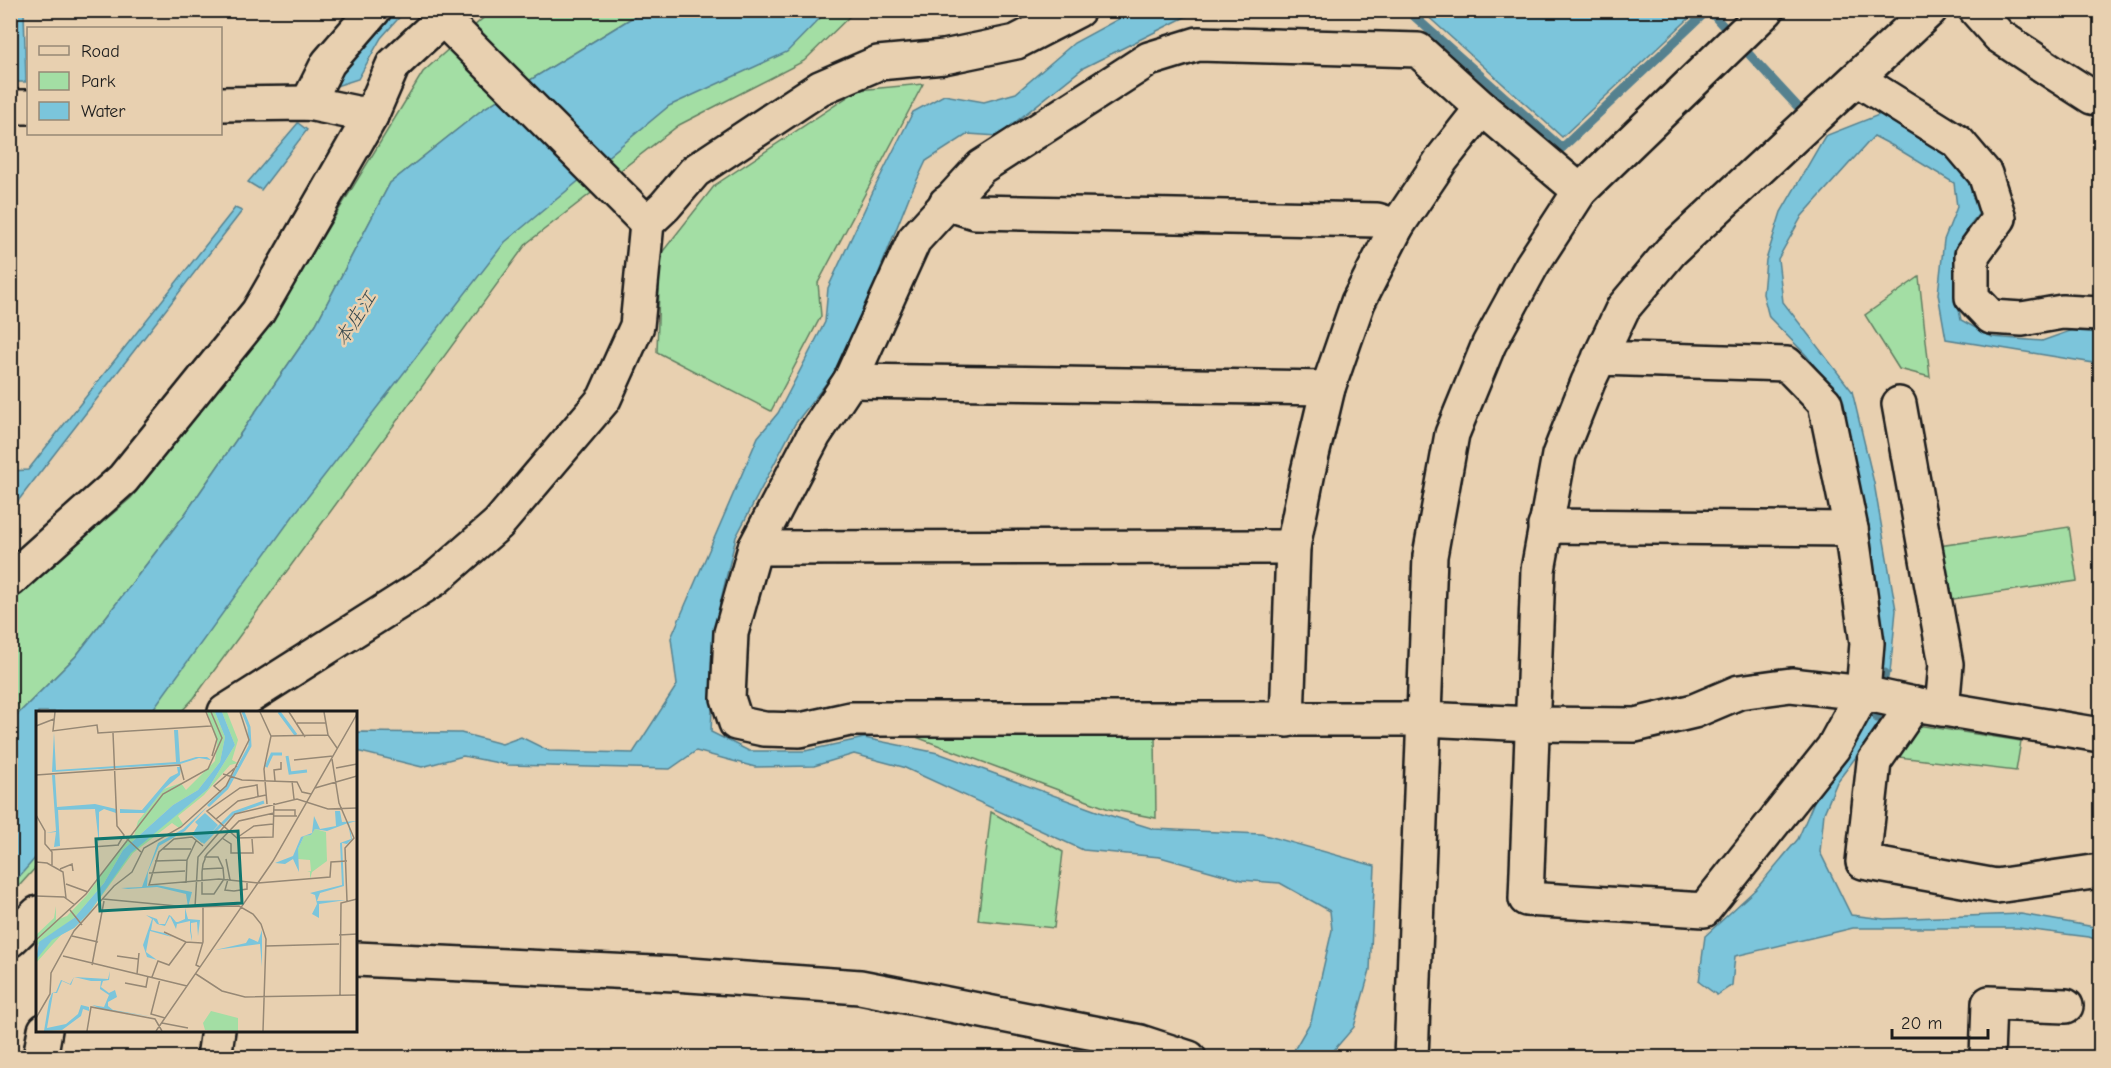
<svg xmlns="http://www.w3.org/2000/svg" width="2111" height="1068" font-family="'Comic Neue','Klee One',sans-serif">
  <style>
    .green { fill: #a3dea4; stroke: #607d60; stroke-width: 1.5 }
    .water { fill: #7bc5db; stroke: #55818f; stroke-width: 1.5 }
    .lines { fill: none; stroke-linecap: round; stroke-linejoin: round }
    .stream { stroke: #55818f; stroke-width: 9 }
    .minor-casing { stroke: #1c1c1c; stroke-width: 38 }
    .minor { stroke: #e8d0b0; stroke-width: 33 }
    .labels { text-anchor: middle; stroke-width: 5; stroke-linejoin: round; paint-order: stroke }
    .water-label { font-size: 20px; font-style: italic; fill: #34464c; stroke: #e8d0b0 }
    .inset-river { fill: none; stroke: #7bc5db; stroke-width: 3 }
    .inset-road { fill: none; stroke: #968875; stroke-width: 1.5 }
    .view { fill: #0f766e; fill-opacity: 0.15; stroke: #0f766e; stroke-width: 3 }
    .inset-edge { fill: none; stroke: #1c1c1c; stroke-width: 3 }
  </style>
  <rect width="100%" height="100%" fill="#e8d0b0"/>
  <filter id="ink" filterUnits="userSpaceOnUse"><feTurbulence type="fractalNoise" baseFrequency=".0167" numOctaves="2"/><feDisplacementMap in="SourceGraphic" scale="12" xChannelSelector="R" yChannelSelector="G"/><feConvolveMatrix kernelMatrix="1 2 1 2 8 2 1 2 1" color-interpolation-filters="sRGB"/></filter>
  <g filter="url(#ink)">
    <g class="green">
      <polygon points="491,11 643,11 483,109 390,183 316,324 185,514 76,656 11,721 11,600 131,498 273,318 423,72"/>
      <polygon points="785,11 855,11 804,61 679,125 527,243 194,698 181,712 129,712 457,249"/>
      <polygon points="923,84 818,283 821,316 771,411 657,352 660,255 715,185 858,90"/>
      <polygon points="1919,277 1930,377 1899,369 1865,315"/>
      <polygon points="2069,527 2077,581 1947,600 1939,546"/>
      <polygon points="1917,725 2021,741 2016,771 1890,756"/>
      <polygon points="892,728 1155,734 1156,818 1109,809"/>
      <polygon points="991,812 1063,852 1054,928 978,920"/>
      <polygon points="37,817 37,866 11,895 11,848"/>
    </g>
    <g class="water">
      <polygon points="1425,10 1697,10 1697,11 1562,137 1423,12"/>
      <polygon points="10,11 24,11 26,82 11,82"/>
      <polygon points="394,11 405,11 381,38 358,79 336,86 333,79"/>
      <polygon points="643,11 827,11 787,52 669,106 505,242 293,516 151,712 38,712 37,856 11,886 11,721 76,656 185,514 316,324 390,183 483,109"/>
      <polygon points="1133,11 1197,11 1083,68 998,136 968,134 926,161 909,197 844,360 795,424 736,537 716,620 711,732 749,751 805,751 864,738 938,753 1102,813 1154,829 1261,834 1375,866 1370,970 1354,1027 1328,1057 1290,1057 1311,1021 1332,930 1330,911 1280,883 1242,880 1160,857 1083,850 903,767 854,754 814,766 755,767 696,751 670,769 509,765 463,756 422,767 356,751 356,732 461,733 502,744 521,737 549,751 633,753 677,685 671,638 758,437 778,413 825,322 828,288 875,187 913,112 944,95 984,102 1016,93 1074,43"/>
      <path d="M1881,114l69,39 24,27 8,31c-30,27 -29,73 -21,109l31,17 50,4 39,-14h19v37l-154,-25 -8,-45 6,-54 13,-33 -3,-24 -61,-37 -19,-10 -72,80 -24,43 5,43 69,89 22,92 22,127 -6,63 -10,1 -3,-89 -16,-94 -20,-92 -35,-44 -37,-38 -6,-23 3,-34 15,-48 44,-76z"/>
      <polygon points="298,123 307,130 261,190 248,182"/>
      <polygon points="235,208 242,211 11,510 11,500 15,494 11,483 11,471 28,470"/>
      <polygon points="1870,715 1884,720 1837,782 1824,813 1820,852 1851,915 1884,919 2021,914 2100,928 2100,941 2089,937 2018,928 1853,928 1735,956 1732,985 1717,995 1699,982 1705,936 1757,888 1798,839 1816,797"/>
    </g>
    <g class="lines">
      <g class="stream">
        <polyline points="1407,10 1562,148 1708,10"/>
        <polyline points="1709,10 1725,28"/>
        <polyline points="1747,52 1798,107"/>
        <polyline points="1877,718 1885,673"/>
      </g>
      <defs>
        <g id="minor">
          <polyline points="1976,10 1999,36 2056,74 2092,97 2100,99"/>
          <polyline points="442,18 647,223"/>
          <polyline points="1857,79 1958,142 1985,174 1999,218 1972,255 1972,297 1991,317 2022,319 2062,312 2100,314"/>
          <polyline points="308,103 328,63 374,10"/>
          <polyline points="220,104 308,103 371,116"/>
          <polyline points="10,107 28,107"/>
          <polyline points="1580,191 1482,108 1418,50 1198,44 1149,59 981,167 914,240 850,381 814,435 755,548 731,633 728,698 736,723 764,729 800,730 850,719 1423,719 1532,724 1635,725 1694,711 1739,692 1791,685 1863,693 1914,704 2100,735"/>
          <polyline points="946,203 975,212 1377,220 1397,226"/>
          <polyline points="1599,358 1787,364 1825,403 1851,529 1867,643 1863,693 1833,748 1704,910 1526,899 1538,570 1559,455 1588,382 1623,308 1671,251 1930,10"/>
          <polyline points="850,381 1328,388"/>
          <polyline points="1899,404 1946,664 1942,709"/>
          <polyline points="1545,526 1851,529"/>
          <polyline points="755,548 1293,547"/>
          <polyline points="10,580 123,479 258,312 371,116 393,65 452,10"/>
          <polyline points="1914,704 1874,762 1863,862 1996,886 2100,871"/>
          <polyline points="225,712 435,579 498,524 604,399 637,326 647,223 665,206 695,171 820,88 878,63 944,57 1016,42 1078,10"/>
          <polyline points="1287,720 1293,547 1308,472 1328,388 1358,302 1397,226 1442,159 1482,108"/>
          <polyline points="10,940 38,913"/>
          <polyline points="356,959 675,974 860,987 1140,1042 1189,1058"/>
          <polyline points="40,1058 45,1030"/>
          <polyline points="214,1058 218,1030"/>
          <polyline points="1411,1058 1430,556 1452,434 1489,344 1532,265 1580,191 1767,10"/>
          <polyline points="1987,1058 1989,1003 2066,1006"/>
        </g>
      </defs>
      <use href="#minor" class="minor-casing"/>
      <use href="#minor" class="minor"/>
    </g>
  </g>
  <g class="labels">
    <g class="water-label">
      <text transform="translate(355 318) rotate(-57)" y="7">本庄江</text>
    </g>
  </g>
  <g transform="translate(36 711)">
    <rect width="321" height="321" fill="#e8d0b0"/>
    <path d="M171,1h8l10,25 -5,25 -22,28 -25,15 -50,45 -19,33 -30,35 -38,28v-11l18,-17 2,-12v14l11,-4 20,-21 38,-53 9,-6 4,-15 26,-32 17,-6 5,7 29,-29 2,-18zM186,1h5l11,28 -6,20 6,3 -8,2 -26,30 -26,21 5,8 -4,4 -7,-5 -39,30 -44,60 -15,15 -12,6 -26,29v-8l17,-18 23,-12 52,-71 80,-65 27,-44zM279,118l11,3 1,29 -15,11 -2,7v-7h-3l4,-1 -1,-11 -12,-1v-10l6,-13 7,-1zM175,300l27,7v13l-33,-1 -2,-7z" fill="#a3dea4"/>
    <path d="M179,1h7l13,33 -27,44 -77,64 -42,60 -15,15 -22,12 -16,20 3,-18 35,-24 30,-35 19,-33 50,-45 25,-15 22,-28 5,-25zM138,19h4l2,32 16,-5h11l4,3 -12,-2 -19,6 -128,8 2,-40 2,38 120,-8zM141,56h4l-1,8 -16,14 -19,24h-25v-4l22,1 28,-33 8,-4zM16,64h3l2,32 38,-3 21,5v4l-12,-4 -5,3v32l-4,-35 -37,1 2,36 -6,1 2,-15 -10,1 10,-2zM172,95l-23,25 -26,15 -11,26 -1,14 10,-1 35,7 -4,15 -2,-13 -29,-7 -29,2 -7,-1 21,-1 16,-44 25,-14zM299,100h5l2,11 15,-1 -8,2 3,16 -5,5 -5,-1 2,43 -24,7 -3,8 29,-1 -27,4v14l-7,-4 5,-10 -2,-9 -5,-2 32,-8 -2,-42 11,-4 -3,-16 -21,8 -12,-2 -4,6 -7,1 -6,13 1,23 -6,-13 -8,5 -10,-1 18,-7 8,-19 11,-4 2,-17 6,13 16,-3zM169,102l13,12 -16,18 -10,-8 6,-10 -3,-3zM149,197l3,11 12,1 -2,16 4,5 -4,-5 -1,-14 -6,1v8l1,6v4l-2,-10v-10l-13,3 -1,5 -6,-13 -5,10 -8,-2 -4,-5 -2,11 13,3 8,4 -22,-6 -4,21 11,8 -10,-3 -4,-12 9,-26 -6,-4 11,4 2,5h6l4,-9 2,1 5,6h2l7,-3zM226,219v37l-2,-23 -45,6 31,-7 3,-5 9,4zM74,260l-1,9 -6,1 -2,6 8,6 6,-3 2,7 -9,5v4l5,4 41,7 -53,-8 -9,-4 12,2 5,-12 -9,-6 1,-8h-10l-17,-4 -3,8 -9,-4 -5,12h-4l-6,35 19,-4 12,-10 3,-9 8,2v4l-6,-2 -2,7 -19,14 -18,1 5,-30 3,-8 4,-1 5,-12 9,4 4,-7 34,2z" fill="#7bc5db"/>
    <path class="inset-river" d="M243,1l17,23M251,45l3,17 17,-2M230,56l6,-13h10M172,95l19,-18 23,-42 -1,-19 -6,-15M167,132l30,-30 31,-11"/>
    <path class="inset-road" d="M19,1l-2,19 44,-6 1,8 113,-7M170,1l11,27 -5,17M224,1l11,24 -7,33 3,35M253,1l16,25M288,1l4,23 9,13M261,12h29M0,15l18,-7M77,22l4,93 7,9 -6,10M235,25l57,-1M296,48l7,44 15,35 -9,10 2,53M258,49l39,-4M300,57l21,-4M187,63l19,6 55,2 5,10 9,2M0,64l144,-10 4,15M239,70l-1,-11 7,-1v-7M256,70l2,18M279,77l42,-12M185,81l-7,-6 23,-20M222,85l-1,-11 -17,3 -33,23 30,27 36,-1 1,-34M238,99h21v6M0,104l9,16v13l7,8v13M238,105h23M180,108l22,-18 28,-6M202,126l16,-11 19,-2M90,127l15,14M186,127l9,6v9h22l-1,-14M167,135l-11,-9 -18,2 -15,13 -10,33 70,-6 39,4 72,-6 1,-15 16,-1M126,138h29M15,139l68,-5M169,146h13l5,11 1,11 -10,15h-12v-22l1,-8 2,-5v-2l2,-3 32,-33 35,-8M190,148l4,21M119,150l32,-1M0,151l11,1 16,9 3,26M24,158l12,-5 1,7M167,158l20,-1M113,162l36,-2M192,168l-3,11 9,1 13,-2v-7M150,172l1,-23 9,-19M30,173l22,8M0,185l28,1 11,8M67,188l84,8 52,-1 14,8 8,10 5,15 -3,92M159,196l3,-50 37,-43 62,-15 31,10 29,-1M34,199l12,15M128,221l22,10M303,224l18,-1M36,225l26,6M0,229l50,-46 77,-100 45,-25 14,-31 -11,-26M230,235l73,-2M27,245l124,30M81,245l21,3M56,254l12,-64M164,256l-4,-2 7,-23v-35M101,263l2,-21M160,263l26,17 23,6 112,-2M116,266l6,-16 11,4 17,-23 16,1M124,268l-9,35 14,4M89,272l21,4 2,-11M304,284l1,-92 16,-4M0,307l14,-24 1,-21 23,-42 40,-45 18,-14 12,-24 37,-21 45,-41 23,-46 -9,-28M126,312l26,5M51,320l4,-24 64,12 7,12M120,320l117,-170 84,-147"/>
    <path class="view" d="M202,120l4,72 -142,8 -4,-72z"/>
    <rect width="321" height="321" class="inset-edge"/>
  </g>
  <rect width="2111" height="1068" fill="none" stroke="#e8d0b0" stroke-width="36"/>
  <rect x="18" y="18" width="2075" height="1032" fill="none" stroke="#1c1c1c" stroke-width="2" filter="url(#ink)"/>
  <rect x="27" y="27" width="195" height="108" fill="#e8d0b0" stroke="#968875" stroke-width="1.5"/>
  <rect x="39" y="46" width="30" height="9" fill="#e8d0b0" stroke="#968875" stroke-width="1.5"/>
  <text x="81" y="57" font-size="18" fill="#1c1c1c">Road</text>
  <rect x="39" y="72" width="30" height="18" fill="#a3dea4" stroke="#968875" stroke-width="1.5"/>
  <text x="81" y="87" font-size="18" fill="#1c1c1c">Park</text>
  <rect x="39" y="102" width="30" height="18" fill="#7bc5db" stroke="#968875" stroke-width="1.5"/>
  <text x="81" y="117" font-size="18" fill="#1c1c1c">Water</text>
  <path d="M1892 1029v9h96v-9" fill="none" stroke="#1c1c1c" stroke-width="3"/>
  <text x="1901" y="1029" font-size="18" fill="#1c1c1c" stroke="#e8d0b0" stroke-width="4.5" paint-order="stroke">20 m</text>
</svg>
